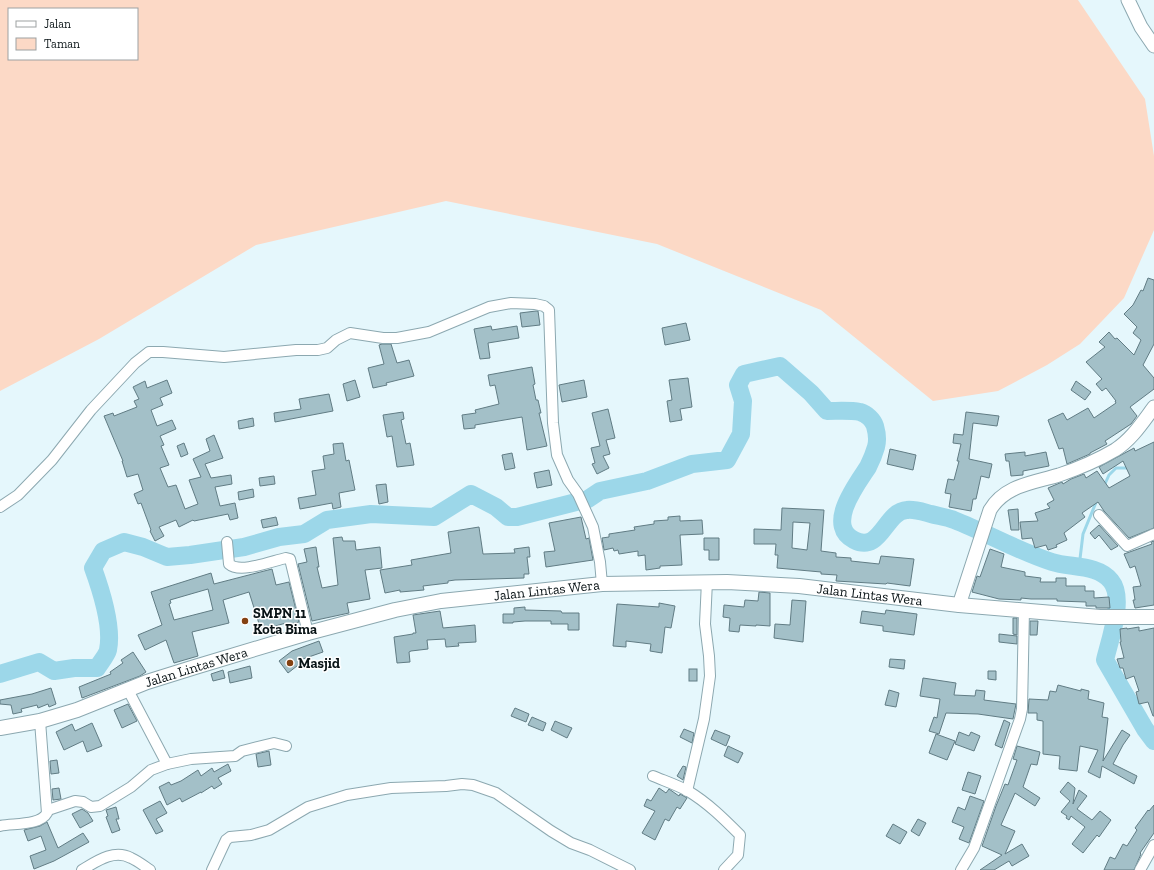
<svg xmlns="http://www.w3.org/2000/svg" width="1154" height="870" font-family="'Zilla Slab',serif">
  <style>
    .green { fill: #fcd9c6; fill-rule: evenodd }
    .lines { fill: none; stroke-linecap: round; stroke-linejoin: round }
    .stream { stroke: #9cd7e9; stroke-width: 3 }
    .river { stroke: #9cd7e9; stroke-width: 18 }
    .building { fill: #a3c0c8; stroke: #617c84; fill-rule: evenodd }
    .minor-casing { stroke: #8ca8b0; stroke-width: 12 }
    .tertiary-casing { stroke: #8ca8b0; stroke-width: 15 }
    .secondary-casing { stroke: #8ca8b0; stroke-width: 16 }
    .minor { stroke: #fff; stroke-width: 10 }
    .tertiary { stroke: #fff; stroke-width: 13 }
    .secondary { stroke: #fff; stroke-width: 14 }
    .poi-dot { fill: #844112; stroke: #fff; stroke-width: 1.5 }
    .labels { text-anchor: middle; stroke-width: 3; stroke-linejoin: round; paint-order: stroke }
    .street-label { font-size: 14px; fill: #091316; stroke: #fff }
    .poi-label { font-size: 14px; font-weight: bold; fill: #091316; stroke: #fff; text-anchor: start }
  </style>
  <rect width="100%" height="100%" fill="#e5f7fc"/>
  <path class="green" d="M0,0h1078l67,99 9,57v74l-30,68 -44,46 -33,21 -49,26 -65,10 -112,-91 -164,-66 -211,-43 -190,44 -157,94 -99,52zM9,9h128v50h-128z"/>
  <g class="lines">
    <g class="stream">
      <polyline points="1104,486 1109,475 1116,468 1130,468"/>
      <polyline points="1079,567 1083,534 1097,500"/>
    </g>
    <path class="river" d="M0,674l39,-12 15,9 20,-3h23c3,-5 10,-13 11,-18 5,-24 -7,-60 -15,-82l10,-17 21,-9 19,5 24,10 23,-2 54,-8 35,-10 25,-3 23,-14 44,-6 63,3 37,-23 25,13 12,10h9l71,-18 12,-8 47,-10 45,-17 35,-4 14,-26 2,-33 -5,-16 6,-11 36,-8 31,27 16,18c11,0 23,-1 33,1 7,2 13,8 15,14 2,7 3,14 1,21 -2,7 -5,14 -8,20 -11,17 -43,58 -14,73 27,14 31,-29 53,-30 7,-1 16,2 24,4 7,2 16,3 23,6 33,13 64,31 98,42 18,6 46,2 59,19 14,17 -1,58 -6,79l40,69 9,12"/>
  </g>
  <g class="building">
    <polygon points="1148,278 1154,280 1154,344 1143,365 1154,378 1154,389 1130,407 1137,416 1131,424 1105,441 1107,444 1090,453 1090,454 1067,464 1063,448 1059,449 1048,420 1063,413 1067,420 1088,408 1094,418 1116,403 1115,401 1116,401 1106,388 1102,391 1096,384 1102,379 1086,362 1105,347 1099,342 1109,332 1115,339 1117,338 1134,355 1141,340 1133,333 1137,327 1124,314 1133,305 1141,290 1143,291"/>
    <polygon points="536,311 538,311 540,325 522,327 520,313"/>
    <polygon points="686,323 690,340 665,345 662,328"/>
    <polygon points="491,326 492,330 517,326 519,338 488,343 490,358 480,359 474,329"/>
    <polygon points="382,344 391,344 397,363 409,360 414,376 386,383 387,385 373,388 368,368 384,364 379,345"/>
    <polygon points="532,367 535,384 533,385 536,400 538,400 541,413 539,413 547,446 527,450 522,417 475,425 475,428 464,429 462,415 476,413 475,410 499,404 495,385 490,386 488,375"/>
    <polygon points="688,378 692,407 680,409 682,420 670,422 667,401 672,400 669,380"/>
    <polygon points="167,380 172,393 160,398 163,405 151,410 157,426 172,420 176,429 160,436 164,445 161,446 169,465 160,468 168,487 176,485 185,509 198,504 189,480 201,477 193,459 210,451 206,439 214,435 223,458 205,464 211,478 231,475 232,484 215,487 220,506 235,503 238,518 230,520 228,514 194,521 193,520 179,527 176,520 159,527 164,536 155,541 150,531 151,530 141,503 138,504 134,494 143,490 138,474 127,477 122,461 123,461 104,416 113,413 114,416 137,407 134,401 139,399 133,387 145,381 147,388"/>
    <polygon points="355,380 360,397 347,401 343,384"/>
    <polygon points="584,380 587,397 562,402 559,385"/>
    <polygon points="1076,381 1091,392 1085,400 1071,390"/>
    <polygon points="329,394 333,411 275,422 274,413 301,409 299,399"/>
    <polygon points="608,409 615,438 606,440 610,454 603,456 609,468 597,474 592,464 595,463 591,448 600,446 592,413"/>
    <polygon points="403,412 404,419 401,420 406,444 410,443 414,465 397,467 392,436 387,437 383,415"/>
    <polygon points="966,412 999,416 997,426 973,423 969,459 992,464 989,478 981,476 976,499 973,499 971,511 949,507 951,494 945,493 948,479 954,480 959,461 957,461 961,444 953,443 954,434 963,435"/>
    <polygon points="253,418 254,426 239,429 238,421"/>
    <polygon points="1154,442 1154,528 1129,538 1104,511 1098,502 1082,513 1085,517 1064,533 1067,540 1056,545 1057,547 1048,550 1046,545 1035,548 1032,538 1022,539 1020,522 1038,521 1035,513 1050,508 1047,504 1054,500 1048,488 1062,482 1063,484 1071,479 1084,474 1086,478 1097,471 1109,488 1130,476 1123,461 1103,474 1099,467 1134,448 1135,451"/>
    <polygon points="184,443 188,454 181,457 177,446"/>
    <polygon points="343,443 346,461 349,460 355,490 339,493 341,507 333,509 332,503 300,509 298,498 316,495 312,471 325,469 323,456 334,454 333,444"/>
    <polygon points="890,449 916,455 913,470 887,464"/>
    <polygon points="1025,452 1025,456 1046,452 1049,466 1023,471 1023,475 1011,476 1009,461 1006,461 1005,454"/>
    <polygon points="512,453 515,468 505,470 502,455"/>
    <polygon points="549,470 552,485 537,488 534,473"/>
    <polygon points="274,476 275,484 260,486 259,478"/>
    <polygon points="386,484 388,502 379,504 376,485"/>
    <polygon points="253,489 254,497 239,500 238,492"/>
    <path d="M782,508l42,2 -3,41 15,2v4l15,1v3l28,3 2,-8 33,3 -4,27 -23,-3 -1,1 -50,-3 1,-6 -16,-1v-2l-44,-4 1,-13h-3l1,-11h-22v-15l27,1zM793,522l17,1 -3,27 -15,-2z"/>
    <polygon points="1018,509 1019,530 1011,530 1008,510"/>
    <polygon points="680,516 680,521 702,520 703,534 680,535 682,565 660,566 660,568 646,570 645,555 638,556 638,551 619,554 618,550 614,551 613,548 604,550 602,538 609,537 609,534 635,530 634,527 654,524 654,521 668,520 668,517"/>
    <polygon points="276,517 278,525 263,528 261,520"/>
    <polygon points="581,517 586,539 589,538 593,560 546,567 544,552 555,551 549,523"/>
    <polygon points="1099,525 1118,546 1111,550 1099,535 1095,539 1090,533"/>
    <polygon points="479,527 483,554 515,553 514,549 529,547 530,557 527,557 529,574 524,574 524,578 455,580 448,581 448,583 423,586 424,590 400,592 400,590 385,593 380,570 412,565 411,560 451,553 448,532"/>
    <polygon points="342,537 343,541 355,541 356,550 380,547 382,568 365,570 370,599 347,603 349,613 312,621 298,564 307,562 304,549 316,547 319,567 317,567 322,588 338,585 333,538"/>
    <polygon points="704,538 719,538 719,560 709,560 709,550 704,550"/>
    <polygon points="1154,541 1154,605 1135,608 1133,600 1135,600 1133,587 1141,586 1135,566 1130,568 1124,554 1152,544 1151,542"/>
    <polygon points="990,549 1004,554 1001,567 1025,572 1025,576 1041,578 1040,582 1056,582 1056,578 1066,578 1066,586 1085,586 1085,591 1094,591 1094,598 1109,597 1110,608 1096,608 1096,606 1086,606 1086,602 1057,601 1057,599 1031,599 1021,598 1021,600 999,599 972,592 977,576 980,577"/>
    <path d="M272,569l4,16 13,-3 10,40 -13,3v-2l-25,7 -12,-38 -26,8 6,23 -37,9 6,24 -24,7 -8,-23 -21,10 -7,-15 24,-10 -11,-33 60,-19 3,11zM208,589l5,21 -39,10 -5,-16 2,-1 -1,-3z"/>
    <polygon points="759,592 770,593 770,626 756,625 756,626 740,625 739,632 729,631 730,618 723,617 724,605 744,607 745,600 758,601"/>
    <polygon points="792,600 806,601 803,642 774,638 775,624 790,625"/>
    <polygon points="659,603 675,606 671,628 665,627 662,653 650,651 651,644 626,641 626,647 613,646 617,604 659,607"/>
    <polygon points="525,607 525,610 561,611 562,613 579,613 579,630 568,630 568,624 551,624 551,621 525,621 513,622 513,623 503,623 503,614 514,614 514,608"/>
    <polygon points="886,610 917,614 914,635 883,631 883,626 860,623 862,611 885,614"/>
    <polygon points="440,611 443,628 475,625 476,642 458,643 459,646 446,647 445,639 427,640 428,649 411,651 409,652 410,662 397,663 394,637 413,634 413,633 416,633 413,615"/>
    <polygon points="1013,618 1017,618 1017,635 1013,634"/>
    <polygon points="1030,621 1038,621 1037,635 1030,635"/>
    <polygon points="1139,627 1139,631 1154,628 1154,716 1153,716 1148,702 1139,704 1136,692 1139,691 1134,676 1126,679 1123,668 1120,668 1117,659 1124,658 1120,642 1121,642 1120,629 1127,628 1127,629"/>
    <polygon points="999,634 1017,636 1017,644 999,642"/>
    <polygon points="319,641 323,652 300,660 302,662 288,673 279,661 292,651"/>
    <polygon points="133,652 146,672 140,676 82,698 79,687 111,674 110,672 123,663 121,660"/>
    <polygon points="890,659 905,660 904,669 889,667"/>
    <polygon points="250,666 252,678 230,683 228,672"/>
    <rect x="689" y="669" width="8" height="12"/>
    <polygon points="223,670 225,678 213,681 211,674"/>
    <polygon points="988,671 996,671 996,680 988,679"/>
    <polygon points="923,678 956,683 954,695 975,696 976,690 985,691 984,700 1016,704 1013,719 978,714 946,713 939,734 929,731 934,717 937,718 940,699 920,696"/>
    <polygon points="1058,685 1081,691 1081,689 1089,691 1088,699 1104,703 1102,717 1108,718 1103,761 1122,730 1130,735 1123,745 1113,764 1137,776 1134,784 1102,766 1100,778 1088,772 1098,750 1080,746 1077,771 1059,769 1060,756 1043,754 1043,721 1037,720 1037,713 1028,713 1029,699 1048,700 1050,691 1056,692"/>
    <polygon points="51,688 56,704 49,707 48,704 38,708 37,705 21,709 22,712 13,714 11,705 0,704 0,700 32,694"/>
    <polygon points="889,690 899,693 896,707 885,705"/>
    <polygon points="128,704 137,721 122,728 114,710"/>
    <polygon points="515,708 529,714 526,722 511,716"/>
    <polygon points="532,717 546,723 543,731 528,725"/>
    <polygon points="1004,720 1010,723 1002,748 995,745"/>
    <polygon points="555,721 572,728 567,738 551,730"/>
    <polygon points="92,723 102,746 87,752 83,741 64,750 56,732 72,724 75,731"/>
    <polygon points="684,729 694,733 692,743 680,737"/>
    <polygon points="715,730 730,736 726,746 711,739"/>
    <polygon points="959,732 969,736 971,732 980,736 974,751 955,744"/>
    <polygon points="936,734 955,741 947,760 929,753"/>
    <polygon points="728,746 743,753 738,763 724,756"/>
    <polygon points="1017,746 1040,752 1037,765 1031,764 1023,787 1040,798 1035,806 1015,793 1001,825 1015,831 1005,854 1022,844 1029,856 1012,866 1009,861 994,870 980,870 1002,855 982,846 996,806 1005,784 1008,785 1017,760 1013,759"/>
    <polygon points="269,751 271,765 258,767 256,754"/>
    <polygon points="57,760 59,773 51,774 50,761"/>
    <polygon points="228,764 231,771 218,778 222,784 214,789 212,786 201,793 201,792 182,802 180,798 167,805 159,787 169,782 171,785 181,781 198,770 201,776 212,768 214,772"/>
    <polygon points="683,766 686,767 683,780 677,776"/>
    <polygon points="968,772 981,776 975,794 962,790"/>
    <polygon points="1068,782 1075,788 1073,804 1079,790 1087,796 1077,809 1092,820 1100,811 1111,820 1099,837 1097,835 1083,853 1072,844 1085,827 1071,816 1069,820 1066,818 1067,816 1061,812 1070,801 1060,792"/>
    <polygon points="59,788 61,799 53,800 52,789"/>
    <polygon points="659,788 666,793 669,789 679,796 680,794 687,798 680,809 677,807 669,821 665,819 655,840 642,833 655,811 644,806 647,799 651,801"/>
    <polygon points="970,796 984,801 969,843 959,839 964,827 952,822 958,807 965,810"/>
    <polygon points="160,801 167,813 156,819 163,831 156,834 143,810"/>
    <polygon points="1154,805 1154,833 1140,853 1141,854 1134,870 1104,870 1110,857 1115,859 1123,844 1127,846 1137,830 1135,828 1143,817 1148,810 1149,811"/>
    <polygon points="116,807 119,819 116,819 120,830 112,833 106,817 108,816 106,810"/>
    <polygon points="82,809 88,813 93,821 80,828 72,814"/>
    <polygon points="918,819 926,823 919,836 911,831"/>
    <polygon points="47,822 58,848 83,833 89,842 54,861 34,869 30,856 46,850 41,836 28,841 24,830 40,826"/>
    <polygon points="893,824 907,832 900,844 886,836"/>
  </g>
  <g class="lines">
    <defs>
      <g id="minor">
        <polyline points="0,507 18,495 52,460 91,410 135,363 149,352 163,352 224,357 296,350 318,350 327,348 336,340 350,333 383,338 397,338 429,332 489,307 511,303 535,304 544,306 549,310 553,423 557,455 568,480 578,494 593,527 600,562 602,584"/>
        <polyline points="1099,515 1127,546 1154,534"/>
        <path d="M227,542l2,22c11,10 43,-3 57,-6l4,1 18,74"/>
        <polyline points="167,764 191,759 235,756 242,751 274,743 286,746"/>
        <path d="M653,776c12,5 24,9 35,15 20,12 36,28 52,44l-2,20 -14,15"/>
        <polyline points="687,791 704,719 710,676 709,656 705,624 707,581"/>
        <polyline points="48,810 75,801 83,802 91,807 100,806 131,787 151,770 167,764 128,690"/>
        <path d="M0,826c12,-3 40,0 47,-13l-7,-92"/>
        <path d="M82,870c15,-9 32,-21 49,-12 7,3 13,8 19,12"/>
        <polyline points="212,870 226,840 230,837 251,835 269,830 308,807 347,795 391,788 446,786 462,784 473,785 496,793 551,831 571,843 590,850 630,870"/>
        <polyline points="961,870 974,848 1020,719 1022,709 1024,610"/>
        <polyline points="1140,870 1154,845"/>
      </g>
      <g id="tertiary">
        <polyline points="1128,0 1141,27 1154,46"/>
        <path d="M959,605l31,-95c15,-25 43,-27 69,-35 18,-6 39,-15 56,-25 17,-11 27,-27 39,-43"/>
      </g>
      <g id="secondary">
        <path id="s1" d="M0,728l40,-7 37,-11 70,-28 48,-15 113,-34 87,-23 46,-9 161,-17 125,-2 72,4 160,19 141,12h54"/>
      </g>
    </defs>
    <use href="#minor" class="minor-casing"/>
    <use href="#tertiary" class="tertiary-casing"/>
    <use href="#secondary" class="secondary-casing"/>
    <use href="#minor" class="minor"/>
    <use href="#tertiary" class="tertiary"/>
    <use href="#secondary" class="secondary"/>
  </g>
  <g class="poi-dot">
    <circle cx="245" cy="621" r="4"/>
    <circle cx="290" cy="663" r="4"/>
  </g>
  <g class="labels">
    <g class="street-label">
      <text dy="5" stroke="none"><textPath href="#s1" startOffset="566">Jalan Lintas Wera</textPath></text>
      <text dy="5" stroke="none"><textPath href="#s1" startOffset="890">Jalan Lintas Wera</textPath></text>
      <text dy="5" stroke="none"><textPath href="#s1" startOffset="206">Jalan Lintas Wera</textPath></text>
    </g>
    <g class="poi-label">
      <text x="253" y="618">SMPN 11<tspan x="253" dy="16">Kota Bima</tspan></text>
      <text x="298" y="668">Masjid</text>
    </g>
  </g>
  <rect x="8" y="8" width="130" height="52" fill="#ffffff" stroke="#9da1a2"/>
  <rect x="16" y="21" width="20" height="6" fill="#ffffff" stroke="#9da1a2"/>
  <text x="44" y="28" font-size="12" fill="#091316">Jalan</text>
  <rect x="16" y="38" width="20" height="12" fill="#fcd9c6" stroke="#9da1a2"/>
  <text x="44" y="48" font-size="12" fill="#091316">Taman</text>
</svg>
